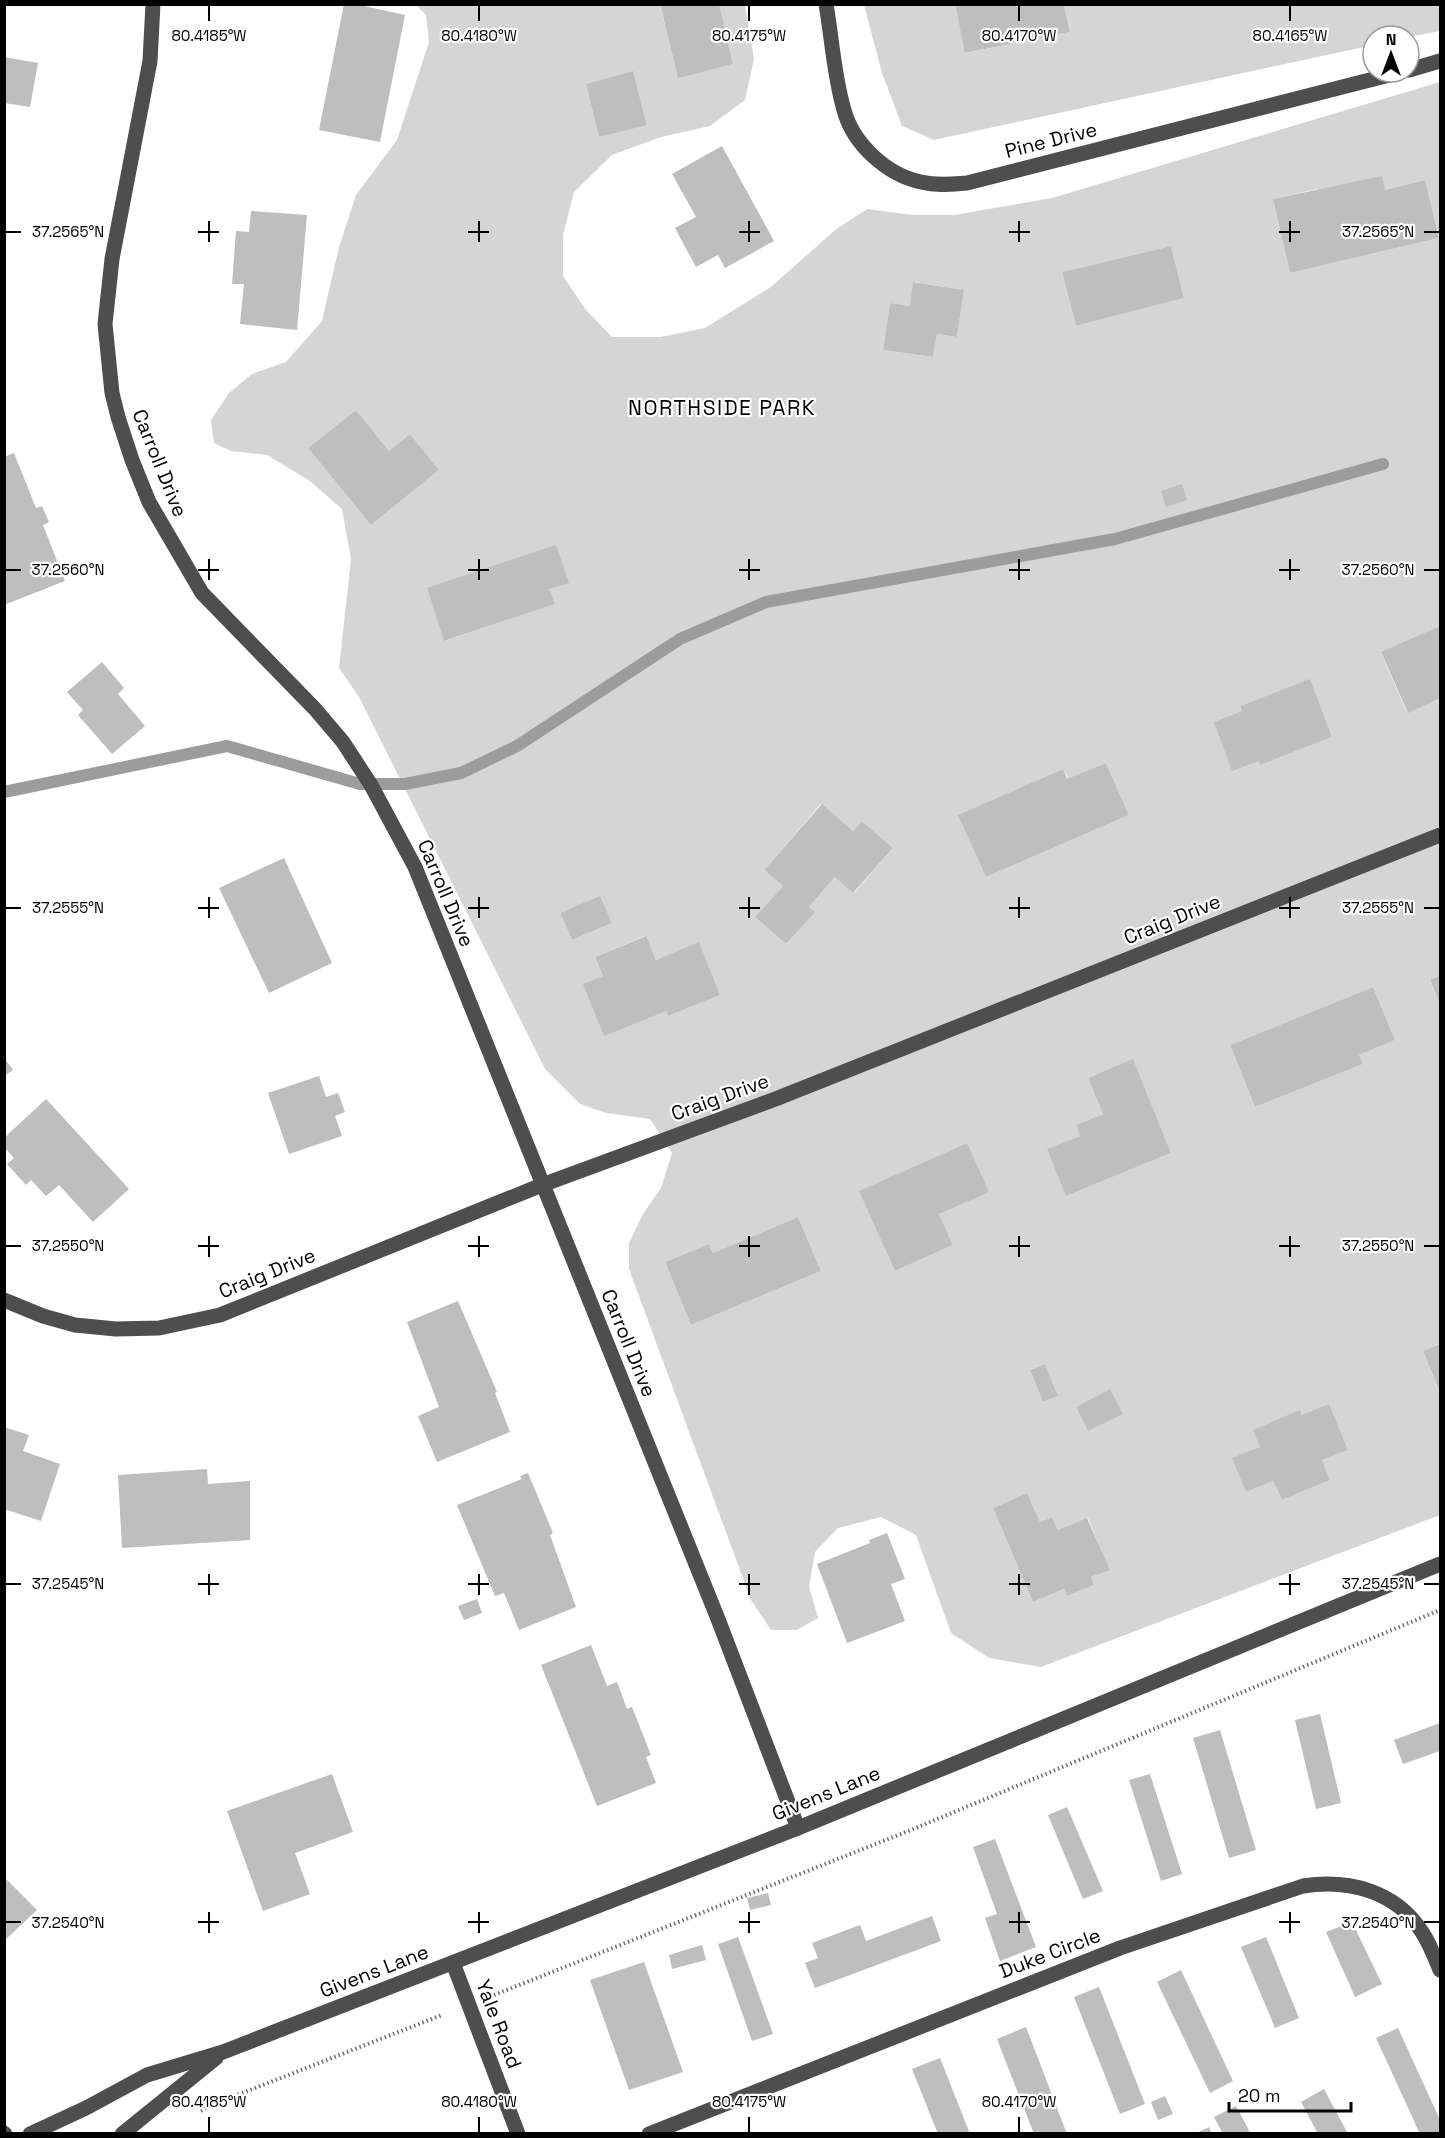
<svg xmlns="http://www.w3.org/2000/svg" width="1445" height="2138" font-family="'Space Grotesk',sans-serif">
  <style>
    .green { fill: #d5d5d5; fill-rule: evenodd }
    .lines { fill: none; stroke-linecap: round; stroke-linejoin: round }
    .stream { stroke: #9c9c9c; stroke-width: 12 }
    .building { fill: #bebebe }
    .path { stroke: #707070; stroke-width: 4; stroke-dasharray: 1.5 3; stroke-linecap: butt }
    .minor { stroke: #4e4e4e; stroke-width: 15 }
    .ticks { fill: none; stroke: #000; stroke-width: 2 }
    .labels { text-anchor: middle; stroke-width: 4.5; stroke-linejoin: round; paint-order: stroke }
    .street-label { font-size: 20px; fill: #000; stroke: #fff }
    .neighbourhood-label { font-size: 21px; letter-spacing: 1.5px; fill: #000; stroke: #fff }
    .ticks-label { font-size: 15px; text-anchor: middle; fill: #000; stroke: #fff; stroke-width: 4.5; stroke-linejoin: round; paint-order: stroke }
  </style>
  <rect width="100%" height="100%" fill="#fff"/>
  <g class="green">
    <polygon points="1064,4 1440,5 1440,31 1409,37 1373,36 1373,45 934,140 902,126 882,73 864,5 955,5 966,53 1070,32"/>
    <path d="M416,5h244l18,72 55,-13 -14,-59h26l9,54 -9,41 -35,26 -49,11 -49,18 -38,37 -11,43v41l23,34 26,27h49l44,-9 66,-41 64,-57 32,-21 46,6h41l98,-17 388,-116v544l-59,27 26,59 33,-14v278l-10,5 10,24v339l-17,7 17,43v121l-399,152 -52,-9 -38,-25 -35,-98 -35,-18 -43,11 -23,24 -6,34 9,32 -21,12h-26l-20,-30 -122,-331v-26l14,-29 18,-26 11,-35 -22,-34 -44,-6 -26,-9 -35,-35 -186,-372 -20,-29 12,-109 -9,-50 -32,-28 -43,-26 -36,-4 -17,-8 -3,-23 18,-27 23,-19 34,-12 36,-41 17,-74 17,-52 41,-55 32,-98 -3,-27zM633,72l14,52 -48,13 -13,-53zM1425,180l14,58 -149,35 -17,-74 44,-10 1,2 67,-1zM1171,246l13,52 -108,28 -14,-54zM914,282l50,8 -7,47 -20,-3 -4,23 -50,-7 7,-47 20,3zM356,410l33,41 21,-17 29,36 -68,55 -63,-77zM427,588l122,1 5,15 -109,37zM1310,680l22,57 -71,27 -21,-58zM1106,763l23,52 -143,62 -27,-62 104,-46 5,10zM821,804l32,27 9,-10 31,27 -39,45 -19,-16 -26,30 5,5 -28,32 -31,-27 28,-31 -19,-16zM600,897l12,26 -40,17 -12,-27zM645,936l11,24 43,-17 21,52 -52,21 -2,-5 -63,-35 -8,-19zM1373,987l22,53 -36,15 4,9 -108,43 -25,-62zM1133,1060l38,93 -105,43 -18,-47 32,-13 -4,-11 27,-11 -15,-36zM967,1143l-28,71 14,31 -58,26 -35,-80zM798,1217l23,54 -130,54 -26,-63 44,-18 4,9zM1045,1364l13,32 -15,6 -13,-32zM1110,1390l12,24 -34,17 -12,-24zM1300,1411l2,4 45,35 -25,10 8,20 -48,20 -9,-19 -27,11 -13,-33 27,-12zM1027,1493l13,29 12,-5 6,13 30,-12 21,52 -18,7 3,8 -27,11 -3,-7 -31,13 -40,-94z"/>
  </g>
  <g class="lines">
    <polyline class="stream" points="4,792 227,746 360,784 405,784 461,773 517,746 680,639 766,602 1115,539 1383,464"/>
  </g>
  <g class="building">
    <polygon points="344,4 355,4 405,15 380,142 319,130"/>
    <polygon points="660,4 719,4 733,64 678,78"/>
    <polygon points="955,4 1064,4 1070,32 965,53"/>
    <polygon points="4,57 38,63 30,107 4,103"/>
    <polygon points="633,71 647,125 599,137 586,84"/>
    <polygon points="722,146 774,241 725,268 718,255 696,267 675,228 696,217 672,174"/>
    <polygon points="1382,176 1385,190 1425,180 1439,238 1290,273 1273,199"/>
    <polygon points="251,211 307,215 297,330 240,324 244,284 232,284 236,231 249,232"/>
    <polygon points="1171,246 1184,298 1076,326 1062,272"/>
    <polygon points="913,282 964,290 957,337 937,334 933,357 883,350 890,303 910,306"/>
    <polygon points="356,410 389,451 410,434 439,470 371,525 308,448"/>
    <polygon points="14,453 36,508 42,506 49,522 43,525 65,581 4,605 4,457"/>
    <polygon points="1182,484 1187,500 1166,507 1161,491"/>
    <polygon points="556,545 569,583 549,589 555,604 444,641 427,588"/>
    <polygon points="1440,626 1440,698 1408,713 1381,652"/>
    <polygon points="102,662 124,688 118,694 145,726 112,754 78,715 83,710 67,692"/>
    <polygon points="1310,679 1332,737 1260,765 1259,761 1232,771 1214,722 1242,711 1240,706"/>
    <polygon points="1106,763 1129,815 986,877 958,815 1063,769 1067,779"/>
    <polygon points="822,804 853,831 862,821 893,848 853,893 835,877 809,907 815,912 786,944 755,917 783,886 764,870"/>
    <polygon points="284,858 332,963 269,993 219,888"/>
    <polygon points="600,896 612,923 572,940 560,913"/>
    <polygon points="646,936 656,960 699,942 720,995 668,1016 666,1011 604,1036 583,984 603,976 595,957"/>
    <polygon points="1440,976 1440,1005 1430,980"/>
    <polygon points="1373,987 1395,1040 1359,1055 1363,1064 1255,1107 1230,1045"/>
    <polygon points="4,1058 13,1070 4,1076"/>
    <polygon points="1133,1059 1171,1153 1066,1196 1047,1149 1080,1136 1076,1125 1103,1114 1088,1078"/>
    <polygon points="319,1076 326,1097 338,1093 345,1112 335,1116 342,1136 289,1154 268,1093"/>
    <polygon points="46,1099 129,1189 93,1222 59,1185 46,1196 31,1180 26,1185 7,1164 14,1158 4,1147 4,1138"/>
    <polygon points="967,1143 989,1192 939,1214 953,1245 895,1271 859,1191"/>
    <polygon points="798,1217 821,1271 691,1325 665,1262 709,1244 713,1253"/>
    <polygon points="458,1301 497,1392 495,1393 510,1432 437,1462 418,1416 439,1407 407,1322"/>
    <polygon points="1440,1344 1440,1393 1423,1351"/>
    <polygon points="1045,1364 1058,1396 1043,1402 1030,1370"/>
    <polygon points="1110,1389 1123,1414 1088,1431 1076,1407"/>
    <polygon points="1329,1404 1348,1450 1322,1460 1330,1480 1282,1500 1273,1481 1246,1492 1232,1458 1260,1447 1253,1430 1300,1410 1302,1415"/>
    <polygon points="4,1427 29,1435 23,1451 60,1464 41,1521 4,1509"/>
    <polygon points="207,1469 208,1484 250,1481 250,1540 122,1548 118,1475"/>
    <polygon points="528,1473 553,1533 550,1535 576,1607 519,1630 504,1593 495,1596 457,1505 522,1479 520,1476"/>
    <polygon points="1027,1493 1040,1522 1052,1517 1058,1530 1087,1518 1110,1570 1091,1577 1094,1585 1067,1596 1064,1589 1033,1602 993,1508"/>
    <polygon points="887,1533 905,1579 891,1584 905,1621 847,1643 817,1564 870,1543 869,1540"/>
    <polygon points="477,1599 482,1613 464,1620 458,1606"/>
    <polygon points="591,1645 607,1686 617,1682 627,1709 632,1707 651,1755 646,1757 656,1783 597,1806 541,1665"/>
    <polygon points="1320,1714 1341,1803 1316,1809 1295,1720"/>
    <polygon points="1440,1723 1440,1751 1403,1764 1394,1740"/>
    <polygon points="1220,1730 1256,1850 1229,1858 1193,1738"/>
    <polygon points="332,1774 353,1832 295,1853 310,1894 263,1911 227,1811"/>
    <polygon points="1150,1774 1182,1874 1161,1881 1129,1780"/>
    <polygon points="1067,1807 1103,1891 1083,1899 1048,1815"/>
    <polygon points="995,1839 1036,1947 1000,1961 985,1918 997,1914 973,1847"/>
    <polygon points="4,1877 37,1910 4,1941"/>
    <polygon points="768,1893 771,1905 750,1910 747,1898"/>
    <polygon points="932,1916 941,1941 815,1988 805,1963 818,1958 812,1943 860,1925 866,1941"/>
    <polygon points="1352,1922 1382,1984 1355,1997 1326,1932"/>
    <polygon points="738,1937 773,2034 752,2041 718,1944"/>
    <polygon points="1266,1937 1299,2018 1275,2028 1241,1947"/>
    <polygon points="702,1945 706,1960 672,1969 669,1955"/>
    <polygon points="644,1962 683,2072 629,2090 590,1980"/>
    <polygon points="1181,1970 1233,2081 1210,2093 1157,1982"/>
    <polygon points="1099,1987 1145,2104 1120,2114 1074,1997"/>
    <polygon points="1026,2027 1067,2134 1034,2134 997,2039"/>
    <polygon points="1398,2028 1440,2120 1440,2134 1420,2134 1376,2038"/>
    <polygon points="940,2058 970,2134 938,2134 912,2069"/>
    <polygon points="1324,2089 1348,2134 1318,2134 1301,2102"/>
    <polygon points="1165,2096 1173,2114 1158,2120 1151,2102"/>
    <polygon points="1236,2106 1251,2134 1223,2134 1214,2117"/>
    <polygon points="1209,2127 1212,2134 1194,2134"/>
  </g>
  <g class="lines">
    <g class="path">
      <polyline points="494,1995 911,1830 1440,1610"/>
      <polyline points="201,2111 209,2106 442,2015"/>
    </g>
    <g class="minor">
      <polyline points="153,4 150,61 112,259 105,324 112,393 118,417 132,460 149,502 202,593 315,709 343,742 371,785 415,867 718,1619 798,1828"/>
      <path d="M826,4c6,35 8,72 18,106 9,34 43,65 77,72 16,4 31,2 46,1l434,-111"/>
      <polyline points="1409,70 1440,61"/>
      <polyline points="4,1300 43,1316 75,1325 116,1329 159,1328 220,1315 542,1185 778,1098 1440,835"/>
      <polyline points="453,1963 518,2134"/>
      <polyline points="4,2133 5,2134"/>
      <polyline points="30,2134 86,2108 147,2075 223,2052 798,1828 1440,1564"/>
      <polyline points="122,2134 216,2058"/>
      <path d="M649,2134l471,-186 183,-62c46,-7 93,5 119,46 8,12 13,26 18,38"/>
    </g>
  </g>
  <path class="ticks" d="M209,6v15M479,6v15M749,6v15M1019,6v15M1290,6v15M209,221v21M479,221v21M749,221v21M1019,221v21M1290,221v21M6,232h15M198,232h21M468,232h21M739,232h21M1009,232h21M1279,232h21M1424,232h15M209,559v21M479,559v21M749,559v21M1019,559v21M1290,559v21M6,570h15M198,570h21M468,570h21M739,570h21M1009,570h21M1279,570h21M1424,570h15M209,897v21M479,897v21M749,897v21M1019,897v21M1290,897v21M6,908h15M198,908h21M468,908h21M739,908h21M1009,908h21M1279,908h21M1424,908h15M209,1236v21M479,1236v21M749,1236v21M1019,1236v21M1290,1236v21M6,1246h15M198,1246h21M468,1246h21M739,1246h21M1009,1246h21M1279,1246h21M1424,1246h15M209,1574v21M479,1574v21M749,1574v21M1019,1574v21M1290,1574v21M6,1584h15M198,1584h21M468,1584h21M739,1584h21M1009,1584h21M1279,1584h21M1424,1584h15M209,1912v21M479,1912v21M749,1912v21M1019,1912v21M1290,1912v21M6,1922h15M198,1922h21M468,1922h21M739,1922h21M1009,1922h21M1279,1922h21M1424,1922h15M209,2117v15M479,2117v15M749,2117v15M1019,2117v15"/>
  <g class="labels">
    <g class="street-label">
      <text transform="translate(1051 140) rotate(-14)" y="7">Pine Drive</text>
      <text transform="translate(160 463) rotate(68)" y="7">Carroll Drive</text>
      <text transform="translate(446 893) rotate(67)" y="7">Carroll Drive</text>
      <text transform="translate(1172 919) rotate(-22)" y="7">Craig Drive</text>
      <text transform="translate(720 1097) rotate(-20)" y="7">Craig Drive</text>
      <text transform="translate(267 1273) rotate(-22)" y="7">Craig Drive</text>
      <text transform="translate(629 1343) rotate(68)" y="7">Carroll Drive</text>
      <text transform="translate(826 1793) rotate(-22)" y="7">Givens Lane</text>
      <text transform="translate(1050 1953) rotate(-21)" y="7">Duke Circle</text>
      <text transform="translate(374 1971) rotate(-21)" y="7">Givens Lane</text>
      <text transform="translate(499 2024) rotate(69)" y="7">Yale Road</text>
    </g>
    <g class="neighbourhood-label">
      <text x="722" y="415">NORTHSIDE PARK</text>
    </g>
  </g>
  <g class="ticks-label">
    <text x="209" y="41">80.4185°W</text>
    <text x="479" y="41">80.4180°W</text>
    <text x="749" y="41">80.4175°W</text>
    <text x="1019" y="41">80.4170°W</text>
    <text x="1290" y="41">80.4165°W</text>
    <text x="68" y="237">37.2565°N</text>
    <text x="1378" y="237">37.2565°N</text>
    <text x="68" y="575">37.2560°N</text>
    <text x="1378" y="575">37.2560°N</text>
    <text x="68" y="913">37.2555°N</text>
    <text x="1378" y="913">37.2555°N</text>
    <text x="68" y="1251">37.2550°N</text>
    <text x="1378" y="1251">37.2550°N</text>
    <text x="68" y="1589">37.2545°N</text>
    <text x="1378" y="1589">37.2545°N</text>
    <text x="68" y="1928">37.2540°N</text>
    <text x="1378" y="1928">37.2540°N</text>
    <text x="209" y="2107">80.4185°W</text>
    <text x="479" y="2107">80.4180°W</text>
    <text x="749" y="2107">80.4175°W</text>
    <text x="1019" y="2107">80.4170°W</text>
  </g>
  <rect width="1445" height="2138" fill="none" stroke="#000000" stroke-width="12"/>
  <g transform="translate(1391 54)"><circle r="28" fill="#ffffff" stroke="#999999" stroke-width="1.5"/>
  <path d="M0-4.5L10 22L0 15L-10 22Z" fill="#000000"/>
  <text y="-9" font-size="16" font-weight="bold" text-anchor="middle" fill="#000000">N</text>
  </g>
  <path d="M1229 2102v9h122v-9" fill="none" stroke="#000000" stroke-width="3"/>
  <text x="1238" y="2102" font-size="18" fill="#000000" stroke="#ffffff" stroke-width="4.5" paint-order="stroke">20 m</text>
</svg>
